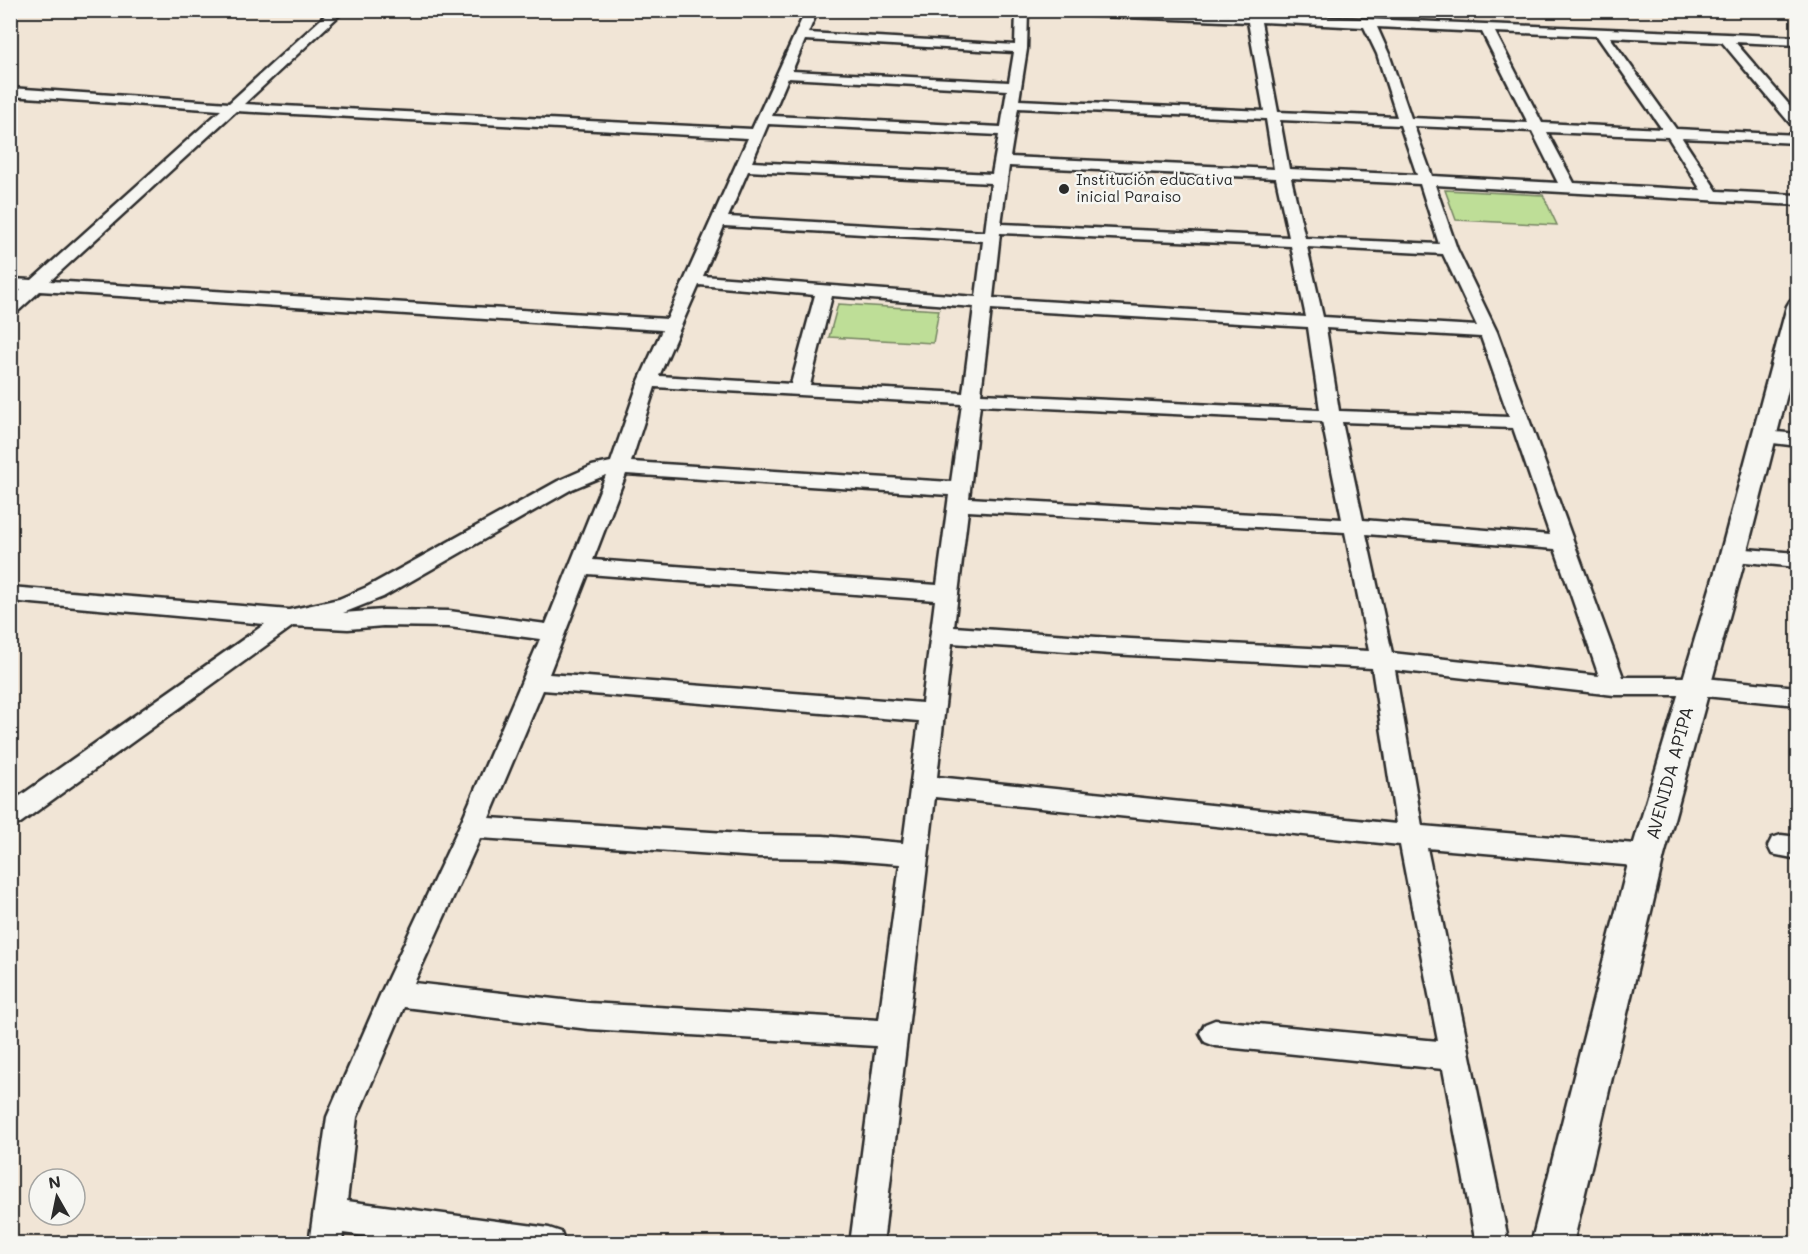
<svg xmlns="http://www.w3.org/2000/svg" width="1808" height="1254" font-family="Mali,sans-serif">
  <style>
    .green { fill: #bede97; stroke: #748461; stroke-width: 1.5 }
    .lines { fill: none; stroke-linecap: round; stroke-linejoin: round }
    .minor-casing { stroke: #2b2b2b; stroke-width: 5 }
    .tertiary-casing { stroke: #2b2b2b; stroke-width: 5 }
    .minor { fill: #f6f6f2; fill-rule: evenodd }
    .tertiary { fill: #f6f6f2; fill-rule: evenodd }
    .poi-dot { fill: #2b2b2b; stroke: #f6f6f2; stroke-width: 2 }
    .labels { text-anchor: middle; stroke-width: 5; stroke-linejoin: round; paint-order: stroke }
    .far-poi-label { font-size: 15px; fill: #2b2b2b; stroke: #f6f6f2; text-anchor: start }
    .street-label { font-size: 18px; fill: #2b2b2b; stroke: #f6f6f2 }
  </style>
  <rect width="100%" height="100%" fill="#f1e5d6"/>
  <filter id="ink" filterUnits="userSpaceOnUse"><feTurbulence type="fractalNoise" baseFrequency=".0167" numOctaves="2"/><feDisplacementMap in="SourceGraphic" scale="12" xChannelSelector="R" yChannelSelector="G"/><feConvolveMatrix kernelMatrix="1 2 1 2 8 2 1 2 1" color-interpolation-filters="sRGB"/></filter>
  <g filter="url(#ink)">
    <g class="green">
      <polygon points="1445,190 1543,195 1557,225 1456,220"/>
      <polygon points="838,304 939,310 933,343 829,337"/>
    </g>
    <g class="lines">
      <defs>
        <g id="minor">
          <path d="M331,10h14l-101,94 508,25 54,-119h12l-10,23 207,12 1,-35h12l-1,39 -8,51 245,11 -16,-89 -198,-8 -6,-4h106l648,27v8l-63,-3 63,73v13l-5,-1 -71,-85 -112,-5 66,92 122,6v8l-116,-5 35,53 81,4v10l-363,-20 22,64 40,83 126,345h71l104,10v18l-104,-10h-80l-219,-25 27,156 225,19 9,3 4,8 -4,8 -9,3 -220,-19 82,396h-33l-33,-175 -228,-23 -10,-4 -5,-9 5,-9 10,-4 223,21 -38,-196 -465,-48 -52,447h-33l26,-198 -287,-17 -185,-22 -47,110 -10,84 202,27 12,4 4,12h-143l-79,-11 -1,11h-33l18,-127 54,-124 78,-166 81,-188 -91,-12 -66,-1 -35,3 -55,-3 -274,198 -9,3v-24l255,-179 -255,-23v-14l279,23 50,-11 28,-12 191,-106 34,-15 19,-4 28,-81 23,-51 -622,-39 -24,22 -6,1v-15l11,-9 -11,-1v-10l22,1 189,-170 -211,-14v-8l219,15zM1261,22l103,5 13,27 20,63 -119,-5zM1377,27l105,5 46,91 -117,-5 -22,-64zM1495,32l102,4 65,93 -120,-6zM805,40l209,12 -5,30 -217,-11zM788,78l219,12 -6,37 -229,-11zM1018,108l248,11 8,50 -264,-12zM236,111l512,27 -81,181 -617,-38zM1280,120l120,5 17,50 -128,-6zM768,124l231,11 -7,39 -240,-12zM1414,126l118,5 26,52 -126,-7zM1547,132l121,5 33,53 -127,-7zM1009,166l267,12 13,59 -288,-13zM748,171l243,12 -6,49 -257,-15zM1291,178l129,6 19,60 -134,-6zM724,226l259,15 -7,56 -273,-21zM1000,233l291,13 15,71 -313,-19zM1307,247l136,7 34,72 -154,-9zM699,285l116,10 -24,89 -132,-8zM832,296l142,11 -11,86 -153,-8zM991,309l317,18 12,83 -339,-16zM1326,328l155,9 28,80 -170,-6zM655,387l307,17 -11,78 -320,-20zM980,405l342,16 20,98 -373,-21zM1342,422l171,6 37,107 -187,-15zM626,474l323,21 -12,90 -344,-25zM606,475l-60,149 -97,-13 -66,-1 -40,3 40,-16 189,-108zM968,511l377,21 24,119 -258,-13 -157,-11zM1366,534l189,15 44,127 -207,-23zM588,574l347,26 -13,103 -373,-29zM952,643l159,11 261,14 24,156 -459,-47zM543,690l376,31 -16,122 -80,-7 -65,-1 -269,-17zM480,838l278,19 65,1 77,6 -21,156 -290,-17 -175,-20z"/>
          <polygon points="1764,431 1798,434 1798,446 1757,441 1754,437 1757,433"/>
          <polygon points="1733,548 1798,553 1798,567 1725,560 1722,555 1725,550"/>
          <polygon points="1781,835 1798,837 1798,859 1772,854 1768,846 1772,838"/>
        </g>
        <polygon id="tertiary" points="1798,300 1798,351 1746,555 1664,856 1573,1244 1531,1244 1630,856 1720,555 1787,306 1790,301"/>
      </defs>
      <use href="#minor" class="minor-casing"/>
      <use href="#tertiary" class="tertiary-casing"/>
      <use href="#minor" class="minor"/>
      <use href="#tertiary" class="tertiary"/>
    </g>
  </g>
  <circle class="poi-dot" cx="1064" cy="189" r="6"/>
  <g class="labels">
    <g class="far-poi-label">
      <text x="1076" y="185">Institución educativa<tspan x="1076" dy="17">inicial Paraiso</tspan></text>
    </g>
    <g class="street-label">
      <text transform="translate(1670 773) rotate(-75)" y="6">AVENIDA APIPA</text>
    </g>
  </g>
  <rect width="1808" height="1254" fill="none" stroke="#f6f6f2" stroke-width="36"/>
  <rect x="18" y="18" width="1772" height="1218" fill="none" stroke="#2b2b2b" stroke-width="2" filter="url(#ink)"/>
  <g transform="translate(57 1197) rotate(351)"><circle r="28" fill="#f6f6f2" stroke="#a5a5a2" stroke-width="1.5"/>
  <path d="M0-4.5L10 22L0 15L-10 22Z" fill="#2b2b2b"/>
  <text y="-9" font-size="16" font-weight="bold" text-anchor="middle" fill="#2b2b2b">N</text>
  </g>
</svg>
